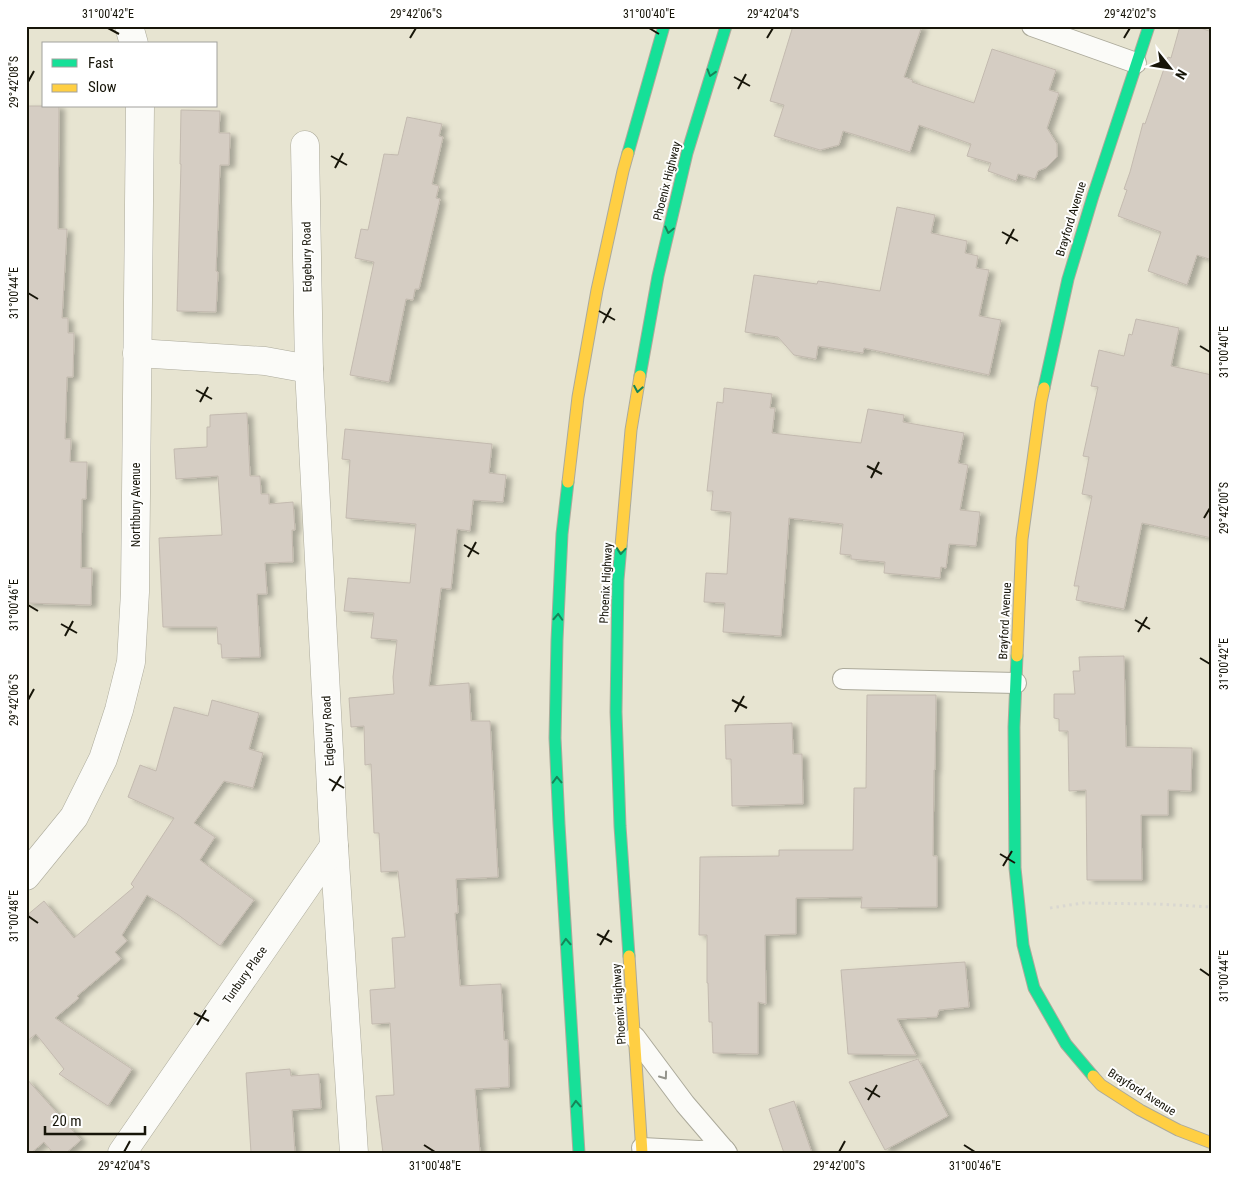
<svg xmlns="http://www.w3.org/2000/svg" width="1238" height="1179" font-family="'Roboto Condensed',sans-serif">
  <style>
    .building { fill: #d5cdc3; stroke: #c3baaf; filter: url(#shadow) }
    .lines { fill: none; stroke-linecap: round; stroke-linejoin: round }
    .lane-casing { stroke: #acaa9b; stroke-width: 22 }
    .street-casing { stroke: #acaa9b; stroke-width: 29 }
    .fast-casing { stroke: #acaa9b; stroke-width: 13 }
    .slow-casing { stroke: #acaa9b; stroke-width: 13 }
    .path { stroke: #d9d7d1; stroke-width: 3; stroke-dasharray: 2.5 4; stroke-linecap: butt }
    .lane { stroke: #fbfbf8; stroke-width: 20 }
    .street { stroke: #fbfbf8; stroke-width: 28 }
    .fast { stroke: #16e098; stroke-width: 11 }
    .slow { stroke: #ffcf43; stroke-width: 11 }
    .oneway { stroke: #168558 }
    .oneway2 { stroke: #94948c }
    .ticks { fill: none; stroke: #171509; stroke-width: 2 }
    .labels { text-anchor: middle; stroke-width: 4; stroke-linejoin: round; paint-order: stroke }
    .street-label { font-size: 12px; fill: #171509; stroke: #fff }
    .neatline { fill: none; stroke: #171509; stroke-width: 2 }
    .ticks-label { font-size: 12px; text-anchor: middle; fill: #171509 }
  </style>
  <defs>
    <filter id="shadow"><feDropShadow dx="5.5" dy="3" stdDeviation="2.5" flood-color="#0004"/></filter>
  </defs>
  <rect width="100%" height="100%" fill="#e7e4d1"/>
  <g class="building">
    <polygon points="793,26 922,26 904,77 913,80 912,82 974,103 992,49 1056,70 1049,90 1059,93 1047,128 1057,144 1057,157 1047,167 1038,171 1035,179 1018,174 1016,181 988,171 991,163 967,156 971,144 919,125 910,152 843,131 839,145 820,150 774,136 784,105 770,101"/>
    <polygon points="1180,26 1195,26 1212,32 1212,260 1197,255 1187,285 1148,271 1161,232 1118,216 1127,190 1124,189 1130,172 1143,123 1145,124 1168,57 1171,58"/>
    <polygon points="26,106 59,106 58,229 67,229 62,318 68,318 68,333 74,333 73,377 67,377 65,439 71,439 70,462 87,462 86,499 82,499 81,568 92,568 91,605 26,603"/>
    <polygon points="181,110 220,111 219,133 230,133 229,165 220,165 216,271 218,272 216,312 177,311 181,164 180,164"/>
    <polygon points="407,117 442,124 439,136 443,137 432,184 439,186 436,198 440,199 419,289 415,289 413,300 406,299 389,382 350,375 374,262 355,258 361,229 368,230 384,154 398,155"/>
    <polygon points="897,207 935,215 931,233 967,241 965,253 978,256 976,268 989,270 979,316 1001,320 989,375 864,348 863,353 818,346 816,359 794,355 778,337 745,332 754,275 817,284 818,281 880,291"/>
    <polygon points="1136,319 1179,328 1171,366 1212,375 1212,538 1142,523 1124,609 1076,600 1079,586 1074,586 1092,496 1082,494 1089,457 1083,456 1098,387 1091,386 1099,350 1124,356 1129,334 1132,335"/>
    <polygon points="724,388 772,394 770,408 775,408 772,433 861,443 868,409 904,415 903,422 964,433 958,463 968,465 960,510 980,512 976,546 949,544 946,568 941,567 940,578 884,573 885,562 851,559 851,555 840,554 843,524 789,518 781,636 723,632 725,603 704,602 706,573 727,574 731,512 711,510 713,491 707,491 717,402 723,403"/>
    <polygon points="247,413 250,476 260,476 261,494 269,494 269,504 293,502 295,530 292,530 293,562 265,563 267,594 257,594 260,657 222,658 221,644 218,644 217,627 163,627 159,538 222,535 218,476 176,479 174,449 207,447 207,427 210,427 210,415"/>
    <polygon points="345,429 492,444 489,473 506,475 503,502 473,500 470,531 457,529 451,589 441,588 429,686 469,683 471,721 490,721 498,877 456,879 458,913 455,913 460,986 501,984 504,1040 508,1040 509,1087 475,1089 480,1153 383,1153 376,1096 394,1095 390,1023 372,1024 370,990 395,988 392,938 405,937 398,871 381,872 379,833 374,833 371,764 365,765 364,726 351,727 349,698 394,694 393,677 397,640 371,638 374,613 344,611 348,578 410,583 416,524 346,518 350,460 342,459"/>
    <polygon points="1124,656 1126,747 1192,748 1191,791 1168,790 1168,815 1141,815 1142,880 1087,880 1086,790 1069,791 1068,731 1059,731 1059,719 1054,718 1054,694 1075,694 1073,671 1080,671 1079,657"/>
    <polygon points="867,695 936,695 935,770 934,770 933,856 937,856 937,907 861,908 862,897 796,898 796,934 765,935 766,1004 758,1002 758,1054 713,1053 712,1022 709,1022 708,983 707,983 707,935 699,935 700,857 779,856 779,850 853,850 854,788 866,788"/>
    <polygon points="212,700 259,713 249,749 263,753 253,788 224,781 194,823 215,837 200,860 254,900 220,946 177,914 147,895 122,935 127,941 115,952 121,959 77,996 79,998 55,1018 132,1069 108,1106 59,1074 64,1069 36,1034 26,1042 26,916 44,901 74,938 134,887 131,884 174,818 128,797 140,765 156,771 174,707 208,716"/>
    <polygon points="792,723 793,754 802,754 803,804 732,806 731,759 726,759 725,725"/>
    <polygon points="965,962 969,1007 939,1010 937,1017 897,1019 916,1055 848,1054 841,970"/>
    <polygon points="918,1059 948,1116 885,1150 849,1082"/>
    <polygon points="290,1069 291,1076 319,1074 321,1108 292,1110 295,1153 251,1153 246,1073"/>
    <polygon points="26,1078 81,1140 66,1153 53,1153 44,1142 31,1153 26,1153"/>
    <polygon points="794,1101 812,1153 784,1153 769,1109"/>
  </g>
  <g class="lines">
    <defs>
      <g id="lane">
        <polyline points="1032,26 1136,63"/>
        <polyline points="843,679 1016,683"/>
        <polyline points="635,1037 685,1104 727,1153"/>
        <polyline points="642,1148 699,1151 725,1150"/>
      </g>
      <g id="street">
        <polyline points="129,26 134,44"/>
        <polyline points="305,145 309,369 334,846 354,1153"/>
        <polyline points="137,353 265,361 309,369"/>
        <polyline points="26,876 74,817 103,759 119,710 131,662 135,592 140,106"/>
        <polyline points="122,1153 334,846"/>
      </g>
      <g id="fast">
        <polyline points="628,153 664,26"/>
        <polyline points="640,376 658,276 687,153 726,26"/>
        <polyline points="1044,388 1068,279 1093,196 1149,26"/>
        <polyline points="568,482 562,534 557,640 555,738 559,824 579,1153"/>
        <polyline points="621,546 618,580 616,712 620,826 629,956"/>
        <polyline points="1017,656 1014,727 1015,868 1023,945 1034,988 1066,1044 1093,1076"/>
      </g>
      <g id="slow">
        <polyline points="568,482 578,397 597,290 623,171 628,153"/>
        <polyline points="621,546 631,430 640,376"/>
        <polyline points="1017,656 1022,539 1041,402 1044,388"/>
        <polyline points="629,956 642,1153"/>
        <polyline points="1093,1076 1101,1085 1140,1110 1178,1130 1212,1143"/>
      </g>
    </defs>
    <use href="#lane" class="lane-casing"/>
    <use href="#street" class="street-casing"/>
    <use href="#fast" class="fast-casing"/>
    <use href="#slow" class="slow-casing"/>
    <polyline class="path" points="1050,908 1083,903 1157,904 1212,907"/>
    <use href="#lane" class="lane"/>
    <use href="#street" class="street"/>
    <use href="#fast" class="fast"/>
    <use href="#slow" class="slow"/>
  </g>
  <defs><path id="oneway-chevron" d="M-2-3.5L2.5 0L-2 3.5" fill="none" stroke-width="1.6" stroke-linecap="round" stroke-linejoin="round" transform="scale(1.25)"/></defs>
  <g class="oneway">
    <use href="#oneway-chevron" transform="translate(711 73) rotate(107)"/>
    <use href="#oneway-chevron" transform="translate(669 230) rotate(103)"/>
    <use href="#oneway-chevron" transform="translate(638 389) rotate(100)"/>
    <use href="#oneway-chevron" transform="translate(621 551) rotate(95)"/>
    <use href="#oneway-chevron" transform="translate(558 617) rotate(-87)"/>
    <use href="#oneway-chevron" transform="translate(557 780) rotate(-92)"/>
    <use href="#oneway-chevron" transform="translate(566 942) rotate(-93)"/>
    <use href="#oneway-chevron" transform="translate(576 1104) rotate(-93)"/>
  </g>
  <use class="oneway2" href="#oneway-chevron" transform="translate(664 1076) rotate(54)"/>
  <path class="ticks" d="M108,28l11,6M649,28l10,6M410,38l6,-10M767,38l6,-10M1124,38l6,-10M734,77l16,9M28,82l6,-11M738,89l8,-15M331,156l16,9M335,168l8,-15M1002,232l16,9M1006,244l8,-15M28,293l10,6M599,311l16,9M603,323l8,-15M1200,346l10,6M196,390l16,9M200,402l8,-15M867,466l15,8M871,478l8,-16M1204,518l6,-10M464,545l15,9M468,557l8,-15M28,605l10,6M1135,620l15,9M61,624l16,9M1138,632l9,-15M65,636l8,-15M1200,658l10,6M28,700l6,-11M732,700l15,8M735,712l9,-16M329,779l15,9M332,791l9,-15M1000,854l15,9M1003,866l9,-15M28,916l10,7M597,934l15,8M600,945l9,-15M1200,969l10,7M194,1013l15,8M197,1025l9,-15M865,1088l15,9M868,1100l9,-15M424,1145l11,7M964,1145l11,7M124,1152l6,-11M839,1152l6,-11"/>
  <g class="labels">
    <g class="street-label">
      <text transform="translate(667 181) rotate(-76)" y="4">Phoenix Highway</text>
      <text transform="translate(1071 219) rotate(-73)" y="4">Brayford Avenue</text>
      <text transform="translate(307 257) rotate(-91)" y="4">Edgebury Road</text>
      <text transform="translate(136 505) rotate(-90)" y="4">Northbury Avenue</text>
      <text transform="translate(606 583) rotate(-87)" y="4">Phoenix Highway</text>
      <text transform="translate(1005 621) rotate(-87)" y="4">Brayford Avenue</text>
      <text transform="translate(328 731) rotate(-93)" y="4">Edgebury Road</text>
      <text transform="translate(245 975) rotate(-55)" y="4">Tunbury Place</text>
      <text transform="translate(619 1004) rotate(-94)" y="4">Phoenix Highway</text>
      <text transform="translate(1142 1092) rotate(32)" y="4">Brayford Avenue</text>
    </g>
  </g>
  <rect width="1238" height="1179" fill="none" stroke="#ffffff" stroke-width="55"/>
  <rect x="42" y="42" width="175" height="65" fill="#ffffff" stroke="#a2a19d"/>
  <rect x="52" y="59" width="25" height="8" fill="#16e098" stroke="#a2a19d"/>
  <text x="88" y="68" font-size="15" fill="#171509">Fast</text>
  <rect x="52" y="84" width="25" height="8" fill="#ffcf43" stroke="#a2a19d"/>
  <text x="88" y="92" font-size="15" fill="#171509">Slow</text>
  <g transform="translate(1170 68) rotate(120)" stroke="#ffffff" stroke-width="4" paint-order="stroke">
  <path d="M0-4L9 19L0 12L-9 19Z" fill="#171509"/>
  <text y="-8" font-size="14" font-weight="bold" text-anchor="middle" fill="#171509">N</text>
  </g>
  <path d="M45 1126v8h100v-8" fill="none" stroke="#171509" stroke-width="2.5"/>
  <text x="52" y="1126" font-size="15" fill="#171509" stroke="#ffffff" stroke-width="4" paint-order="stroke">20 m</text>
  <rect x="28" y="28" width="1182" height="1124" class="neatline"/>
  <g class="ticks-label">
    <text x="108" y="18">31°00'42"E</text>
    <text x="416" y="18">29°42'06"S</text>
    <text x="649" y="18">31°00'40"E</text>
    <text x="773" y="18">29°42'04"S</text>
    <text x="1130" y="18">29°42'02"S</text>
    <text transform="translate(14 82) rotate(-90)" y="4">29°42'08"S</text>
    <text transform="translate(14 293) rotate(-90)" y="4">31°00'44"E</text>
    <text transform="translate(1224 352) rotate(-90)" y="4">31°00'40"E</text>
    <text transform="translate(1224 508) rotate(-90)" y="4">29°42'00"S</text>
    <text transform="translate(14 605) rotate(-90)" y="4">31°00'46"E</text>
    <text transform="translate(1224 664) rotate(-90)" y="4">31°00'42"E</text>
    <text transform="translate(14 700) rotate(-90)" y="4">29°42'06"S</text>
    <text transform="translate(14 916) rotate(-90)" y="4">31°00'48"E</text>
    <text transform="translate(1224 976) rotate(-90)" y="4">31°00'44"E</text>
    <text x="124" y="1170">29°42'04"S</text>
    <text x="435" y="1170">31°00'48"E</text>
    <text x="839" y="1170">29°42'00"S</text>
    <text x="975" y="1170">31°00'46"E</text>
  </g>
</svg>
